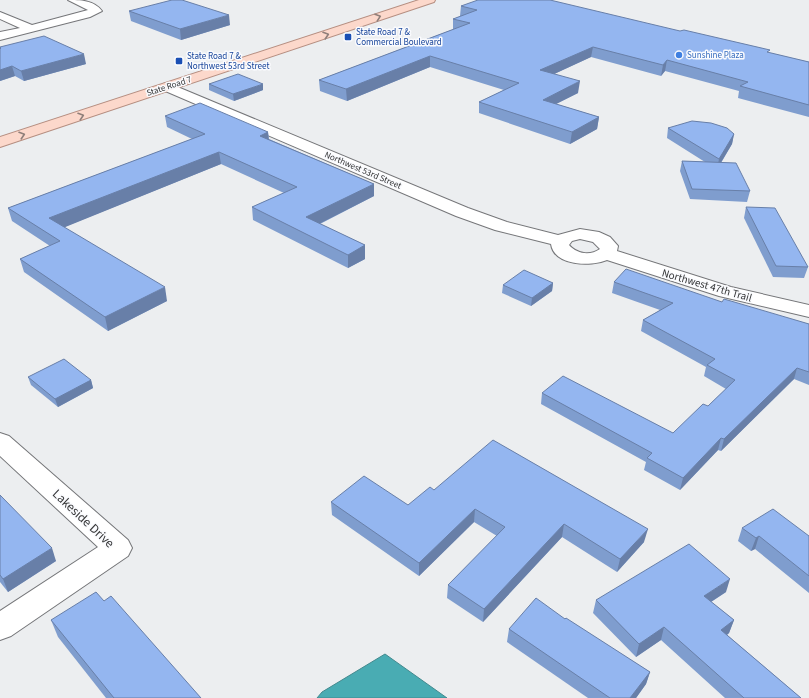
<svg xmlns="http://www.w3.org/2000/svg" width="809" height="698" font-family="'Source Sans 3',sans-serif">
  <style>
    .water { fill: #49acb3; stroke: #43898e }
    .lines { fill: none; stroke-linecap: round; stroke-linejoin: round }
    .minor-casing { stroke: #757679; stroke-width: 2 }
    .major-casing { stroke: #b58e81; stroke-width: 2 }
    .minor { fill: #fff; fill-rule: evenodd }
    .major { fill: #fcd8cb; fill-rule: evenodd }
    .wall { fill: #7f9dce }
    .shaded-wall { fill: #687fa8 }
    .building { fill: #94b6f0; stroke: #687fa8 }
    .oneway { stroke: #8f7f7a }
    .transit-dot { fill: #1a4fb4; stroke: #fafbfe; stroke-width: 1.5 }
    .shop-dot { fill: #3f7fe0; stroke: #fafbfe; stroke-width: 1.5 }
    .labels { text-anchor: middle; stroke-width: 3; stroke-linejoin: round; paint-order: stroke }
    .far-transit-label { font-size: 9px; fill: #164399; stroke: #fafbfe; text-anchor: start }
    .far-shop-label { font-size: 9px; fill: #366cbe; stroke: #fafbfe; text-anchor: start }
    .far-street-label { font-size: 9px; fill: #353637; stroke: #fafbfe }
    .street-label { font-size: 11px; fill: #353637; stroke: #fafbfe }
    .near-street-label { font-size: 13px; fill: #353637; stroke: #fafbfe }
  </style>
  <rect width="100%" height="100%" fill="#eceef0"/>
  <polygon class="water" points="385,654 447,698 317,698 322,692"/>
  <g class="lines">
    <defs>
      <g id="minor">
        <path d="M68,0c12,0 26,0 34,11l-12,6 -90,23v-8l20,-4 -20,-9v-7l32,13 56,-15z"/>
        <path d="M168,83l300,125 39,14 51,13 22,-6 19,3 11,5 8,9 -1,5 114,36 78,18v12l-90,-21 -112,-36c-16,7 -53,6 -56,-16l-56,-14 -39,-14 -293,-126 -2,-3 2,-3zM580,239l13,3 7,7c-10,7 -23,5 -31,-4l3,-4z"/>
        <polygon points="0,433 9,436 128,540 132,548 128,556 11,636 0,640 0,611 98,547 0,456"/>
      </g>
      <polygon id="major" points="419,0 435,0 434,2 0,147 0,137"/>
    </defs>
    <use href="#minor" class="minor-casing"/>
    <use href="#major" class="major-casing"/>
    <use href="#minor" class="minor"/>
    <use href="#major" class="major"/>
  </g>
  <g class="wall">
    <polygon points="461,6 770,53 809,62 809,117 738,98 739,91 665,71 661,76 591,57 554,74 578,93 556,104 599,117 597,129 570,144 479,113 479,102 504,90 430,67 347,101 320,91 319,80 454,29 453,29 453,19 461,16 460,16"/>
    <polygon points="129,11 230,25 181,40 131,21"/>
    <polygon points="0,47 86,64 24,81 15,76 0,81"/>
    <polygon points="209,84 263,90 234,101 209,90"/>
    <polygon points="165,116 268,132 269,139 374,184 374,196 320,224 365,245 365,259 348,268 253,220 252,207 284,193 221,164 64,227 167,301 108,331 24,272 20,259 50,246 12,221 8,208 192,139 167,127"/>
    <polygon points="668,128 734,134 732,144 721,163 750,191 747,202 690,199 680,171 682,161 705,162 667,138"/>
    <polygon points="746,207 808,267 804,278 773,277 744,218"/>
    <polygon points="614,282 722,302 809,324 809,385 794,379 721,451 718,450 680,490 644,470 646,462 541,404 542,393 673,433 708,406 726,389 704,376 706,367 641,331 643,320 660,310 612,293"/>
    <polygon points="553,283 552,291 531,306 502,293 503,285"/>
    <polygon points="28,377 91,380 93,388 58,407 31,385"/>
    <polygon points="434,490 644,542 617,572 562,537 483,622 447,598 448,585 497,536 474,522 419,576 332,515 331,502 408,505"/>
    <polygon points="0,495 56,561 8,592 0,582"/>
    <polygon points="742,528 809,536 809,593 755,549 751,551 738,541"/>
    <polygon points="726,592 711,602 734,620 729,633 727,635 801,698 725,698 661,640 636,657 593,613 596,600"/>
    <polygon points="104,601 201,698 106,698 58,637 51,620"/>
    <polygon points="565,619 650,672 646,684 636,698 588,698 507,642 509,629"/>
  </g>
  <g class="shaded-wall">
    <polygon points="229,15 230,25 181,40 180,29"/>
    <polygon points="593,47 591,57 539,81 540,70"/>
    <polygon points="84,54 86,64 24,81 21,71"/>
    <polygon points="430,56 430,67 347,101 346,89"/>
    <polygon points="667,60 665,71 661,76 663,65"/>
    <polygon points="12,66 15,76 0,81 0,70"/>
    <polygon points="580,81 578,93 542,111 543,100"/>
    <polygon points="263,84 263,90 234,101 233,94"/>
    <polygon points="599,117 597,129 570,144 572,132"/>
    <polygon points="268,132 269,144 260,136"/>
    <polygon points="734,134 732,144 717,169 719,159"/>
    <polygon points="219,152 221,164 53,232 49,218"/>
    <polygon points="374,184 374,196 307,230 306,217"/>
    <polygon points="365,245 365,259 348,268 348,255"/>
    <polygon points="553,283 552,291 531,306 532,298"/>
    <polygon points="165,287 167,301 108,331 105,317"/>
    <polygon points="797,368 794,379 721,451 724,439"/>
    <polygon points="91,380 93,388 58,407 55,399"/>
    <polygon points="721,438 718,450 680,490 683,478"/>
    <polygon points="475,509 474,522 419,576 419,563"/>
    <polygon points="564,524 562,537 483,622 484,609"/>
    <polygon points="648,529 644,542 617,572 620,559"/>
    <polygon points="759,536 755,549 751,551 756,538"/>
    <polygon points="52,548 56,561 8,592 3,579"/>
    <polygon points="730,579 726,592 700,609 704,596"/>
    <polygon points="734,620 729,633 717,643 721,630"/>
    <polygon points="664,627 661,640 636,657 639,644"/>
    <polygon points="650,672 646,684 636,698 630,698"/>
  </g>
  <g class="building">
    <polygon points="172,0 182,0 229,15 180,29 129,11"/>
    <polygon points="478,0 550,0 680,31 684,30 770,50 767,52 809,62 809,105 740,86 748,82 667,60 663,65 593,47 540,70 580,81 543,100 599,117 572,132 479,102 519,83 430,56 346,89 319,80 470,23 453,19 477,10 461,6"/>
    <polygon points="44,36 84,54 21,71 12,66 0,70 0,49 1,48 0,47"/>
    <polygon points="238,74 263,84 233,94 209,84"/>
    <polygon points="200,103 268,132 260,136 374,184 306,217 365,245 348,255 252,207 297,187 219,152 49,218 165,287 105,317 20,259 60,241 8,208 205,134 165,116"/>
    <polygon points="692,121 711,123 727,128 734,134 719,159 668,128"/>
    <polygon points="682,161 736,163 750,191 692,189"/>
    <polygon points="746,207 775,208 808,267 776,266"/>
    <polygon points="626,269 722,302 724,299 809,324 809,372 797,368 724,439 721,438 683,478 647,458 652,453 542,393 563,376 673,433 703,404 708,406 735,380 707,365 715,359 643,320 673,303 614,282"/>
    <polygon points="524,270 553,283 532,298 503,285"/>
    <polygon points="64,359 91,380 55,399 28,377"/>
    <polygon points="493,440 648,529 620,559 564,524 484,609 448,585 505,527 475,509 419,563 331,502 364,476 408,505 430,487 434,490"/>
    <polygon points="0,495 52,548 3,579 0,575"/>
    <polygon points="773,509 809,536 809,576 759,536 756,538 742,528"/>
    <polygon points="689,544 730,579 704,596 734,620 721,630 801,698 744,698 664,627 639,644 596,600"/>
    <polygon points="96,592 104,601 111,596 201,698 114,698 51,620"/>
    <polygon points="536,598 565,619 566,618 650,672 630,698 610,698 509,629"/>
  </g>
  <defs><path id="oneway-chevron" d="M-2-3.5L2.5 0L-2 3.5" fill="none" stroke-width="1.6" stroke-linecap="round" stroke-linejoin="round"/></defs>
  <g class="oneway">
    <use href="#oneway-chevron" transform="translate(378 17) rotate(-19)"/>
    <use href="#oneway-chevron" transform="translate(326 35) rotate(-18)"/>
    <use href="#oneway-chevron" transform="translate(81 116) rotate(-18)"/>
    <use href="#oneway-chevron" transform="translate(22 135) rotate(-18)"/>
  </g>
  <g class="transit-dot">
    <rect x="344" y="33" width="8" height="8" rx="2"/>
    <rect x="175" y="57" width="8" height="8" rx="2"/>
  </g>
  <circle class="shop-dot" cx="679" cy="55" r="4"/>
  <g class="labels">
    <g class="far-transit-label">
      <text x="356" y="35">State Road 7 &amp;<tspan x="356" dy="10">Commercial Boulevard</tspan></text>
      <text x="187" y="59">State Road 7 &amp;<tspan x="187" dy="10">Northwest 53rd Street</tspan></text>
    </g>
    <g class="far-shop-label">
      <text x="687" y="58">Sunshine Plaza</text>
    </g>
    <g class="far-street-label">
      <text transform="translate(169 86) rotate(-18)" y="3">State Road 7</text>
      <text transform="translate(363 170) rotate(23)" y="3">Northwest 53rd Street</text>
    </g>
    <g class="street-label">
      <text transform="translate(707 285) rotate(16)" y="4">Northwest 47th Trail</text>
    </g>
    <g class="near-street-label">
      <text transform="translate(84 518) rotate(43)" y="5">Lakeside Drive</text>
    </g>
  </g>
</svg>
